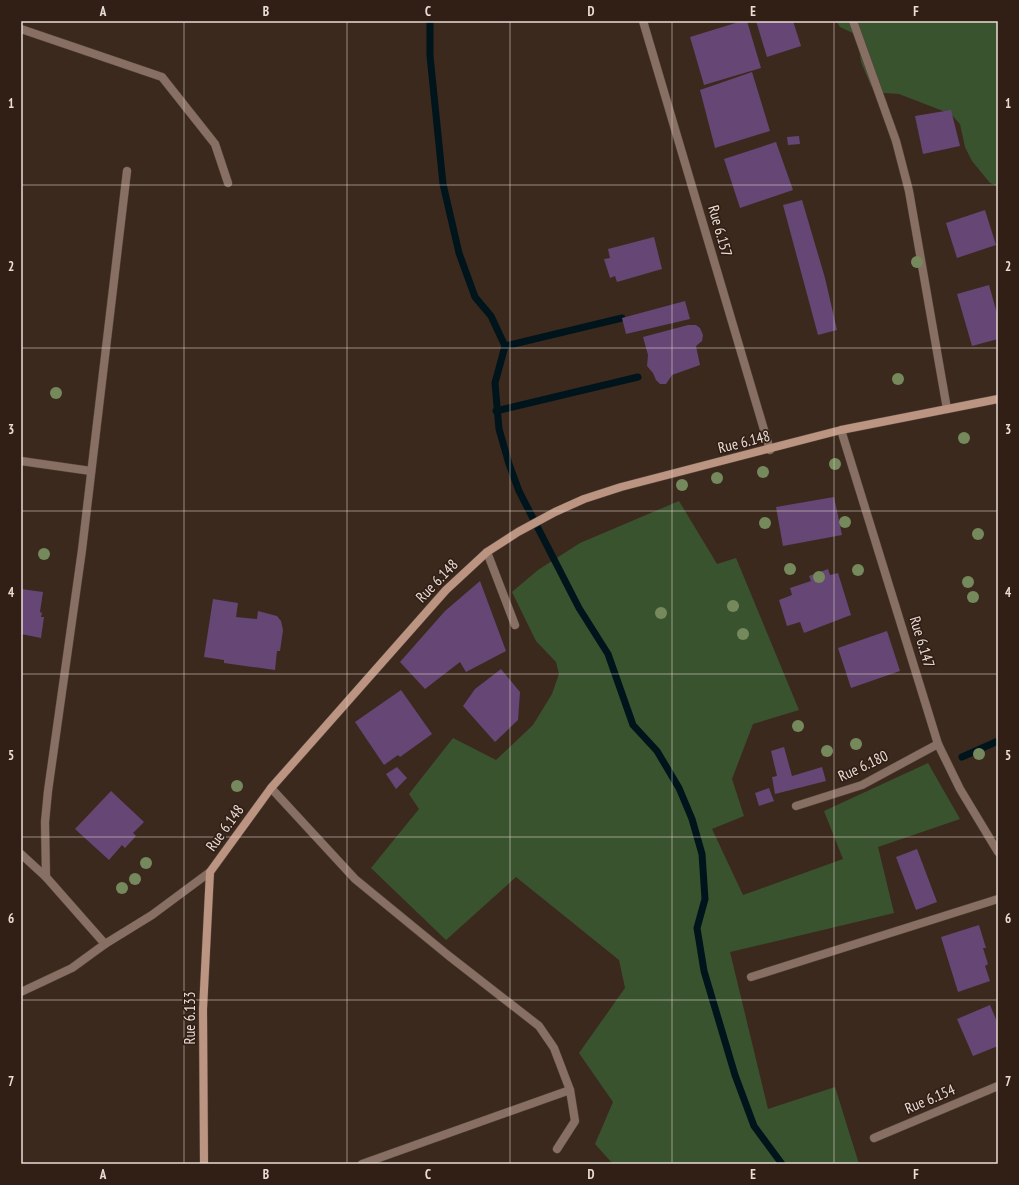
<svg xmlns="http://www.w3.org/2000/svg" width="1019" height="1185" font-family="'PT Sans Narrow',sans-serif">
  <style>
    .green { fill: #3a532f }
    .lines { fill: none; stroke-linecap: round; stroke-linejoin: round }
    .stream { stroke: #00151b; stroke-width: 7 }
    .building { fill: #664674 }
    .lane-casing { stroke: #57463b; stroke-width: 9 }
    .street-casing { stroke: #57463b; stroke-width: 9 }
    .secondary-casing { stroke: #57463b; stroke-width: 9 }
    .lane { stroke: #886f64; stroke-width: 8 }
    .street { stroke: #886f64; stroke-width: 8 }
    .secondary { stroke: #bc9482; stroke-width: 8 }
    .tree { fill: #75895c }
    .grid { fill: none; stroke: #e9ddd6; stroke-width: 1; stroke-opacity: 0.55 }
    .labels { text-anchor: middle; stroke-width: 3.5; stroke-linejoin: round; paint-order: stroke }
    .street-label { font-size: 15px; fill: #e9ddd6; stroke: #311f15 }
    .neatline { fill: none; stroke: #e9ddd6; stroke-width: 1.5 }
    .grid-label { font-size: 13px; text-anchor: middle; font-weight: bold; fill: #e9ddd6 }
  </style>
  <rect width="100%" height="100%" fill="#3b291e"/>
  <g class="green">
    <polygon points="836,21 998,21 998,186 990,183 972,161 965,147 960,124 951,114 899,94 884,93 877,91 871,86 861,62 857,35 840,27"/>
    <polygon points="679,501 717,564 736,558 799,710 753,724 732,779 744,816 712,829 743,895 843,859 824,811 928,763 960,819 878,847 894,913 730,952 768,1109 835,1087 859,1164 613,1164 595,1144 613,1102 579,1053 625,988 619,960 516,877 446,940 371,868 419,809 409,794 453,738 496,760 533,725 552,694 559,674 556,662 536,641 512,592 538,570 580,543"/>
  </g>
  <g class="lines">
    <g class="stream">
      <polyline points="430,21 430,56 443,184 459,253 475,297 491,316 505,346 495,383 499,429 509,464 519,491 579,608 608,654 633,725 657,751 679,788 692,819 702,854 705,899 697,928 704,971 735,1075 754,1126 782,1164"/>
      <polyline points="505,346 622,318"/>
      <polyline points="496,411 638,377"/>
      <polyline points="962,757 998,741"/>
    </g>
  </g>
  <g class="building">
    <polygon points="742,21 747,21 761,68 704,85 690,37"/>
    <polygon points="756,21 793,21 801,46 767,57"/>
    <polygon points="752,72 770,131 715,148 700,90"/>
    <polygon points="951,110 960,146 923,154 915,116"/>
    <polygon points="799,136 800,144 788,145 787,137"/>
    <polygon points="776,142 793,190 740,208 724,159"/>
    <polygon points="802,200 825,278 837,330 818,335 783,205"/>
    <polygon points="985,210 996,245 957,258 946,223"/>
    <polygon points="654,237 662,269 617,282 615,276 610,278 604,259 610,258 608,249"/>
    <polygon points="989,285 998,317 998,339 972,346 957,294"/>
    <polygon points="685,301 690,319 626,334 622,318"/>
    <polygon points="688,325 696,325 700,328 703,335 702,341 696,346 700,365 672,375 666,384 660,384 656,380 653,373 647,366 648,355 643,337"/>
    <polygon points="834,497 842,535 783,546 776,507"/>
    <polygon points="828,569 830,575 838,573 851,615 804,633 800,622 787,626 779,600 792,595 790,588 811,581 809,576"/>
    <polygon points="480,581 506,651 466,672 460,662 425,689 400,662 445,611"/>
    <polygon points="21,589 43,592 40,612 42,613 41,617 44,617 41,638 21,634"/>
    <polygon points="213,599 238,603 236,617 257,619 258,611 277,616 281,621 283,630 280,651 277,651 275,670 224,663 224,660 204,657"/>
    <polygon points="887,631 900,671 851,688 838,648"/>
    <polygon points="501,669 520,692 518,720 495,742 463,706 475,689"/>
    <polygon points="401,690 432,734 400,757 398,755 384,765 355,722"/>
    <polygon points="784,747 792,776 822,767 826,781 775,794 772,777 777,776 771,751"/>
    <polygon points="397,767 407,778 396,789 386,774"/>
    <polygon points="769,788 774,801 759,806 755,793"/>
    <polygon points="111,791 144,822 133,833 136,836 125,848 122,845 109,860 75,829"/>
    <polygon points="917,849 937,902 916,910 896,857"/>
    <polygon points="979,925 986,948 983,948 988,964 985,966 990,981 958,992 941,937"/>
    <polygon points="990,1005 998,1024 998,1046 973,1056 957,1019"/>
  </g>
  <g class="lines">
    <defs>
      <polyline id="lane" points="487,552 515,625"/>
      <g id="street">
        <polyline points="643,21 770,450"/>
        <polyline points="853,21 896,141 909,191 947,409"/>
        <polyline points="21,29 162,77 215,144 228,183"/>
        <polyline points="841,430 938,744 960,789 998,852"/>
        <polyline points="21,461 91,471"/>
        <polyline points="271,788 355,879 449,956 539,1026 554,1048 570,1090 575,1121 557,1149"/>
        <polyline points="796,806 862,785 938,744"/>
        <polyline points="21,854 46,877 105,944"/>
        <polyline points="46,877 45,822 48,791 82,550 127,171"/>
        <polyline points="751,977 998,899"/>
        <polyline points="21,992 72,968 105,944 152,915 210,872"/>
        <polyline points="874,1138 998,1086"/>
        <polyline points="362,1164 570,1090"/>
      </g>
      <polyline id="secondary" points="204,1164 203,1009 210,872 271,788 446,590 487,552 518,532 555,512 584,499 621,487 841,430 998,399"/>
    </defs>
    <use href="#lane" class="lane-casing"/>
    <use href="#street" class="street-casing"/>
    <use href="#secondary" class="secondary-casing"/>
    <use href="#lane" class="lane"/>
    <use href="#street" class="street"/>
    <use href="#secondary" class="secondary"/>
  </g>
  <g class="tree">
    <circle cx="917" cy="262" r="6"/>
    <circle cx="898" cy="379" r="6"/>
    <circle cx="56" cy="393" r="6"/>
    <circle cx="964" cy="438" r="6"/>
    <circle cx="835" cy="464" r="6"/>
    <circle cx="763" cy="472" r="6"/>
    <circle cx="717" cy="478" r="6"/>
    <circle cx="682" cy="485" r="6"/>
    <circle cx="845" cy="522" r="6"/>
    <circle cx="765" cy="523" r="6"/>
    <circle cx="978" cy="534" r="6"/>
    <circle cx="44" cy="554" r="6"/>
    <circle cx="790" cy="569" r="6"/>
    <circle cx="858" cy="570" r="6"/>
    <circle cx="819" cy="577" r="6"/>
    <circle cx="968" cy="582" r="6"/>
    <circle cx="973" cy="597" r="6"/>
    <circle cx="733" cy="606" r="6"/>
    <circle cx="661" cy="613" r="6"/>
    <circle cx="743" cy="634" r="6"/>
    <circle cx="798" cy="726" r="6"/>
    <circle cx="856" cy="744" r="6"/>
    <circle cx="827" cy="751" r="6"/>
    <circle cx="979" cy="754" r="6"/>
    <circle cx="237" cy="786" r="6"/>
    <circle cx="146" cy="863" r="6"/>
    <circle cx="135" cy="879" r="6"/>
    <circle cx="122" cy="888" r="6"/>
  </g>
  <path class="grid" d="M184,21v1143M347,21v1143M510,21v1143M672,21v1143M834,21v1143M21,185h977M21,348h977M21,511h977M21,674h977M21,837h977M21,1000h977"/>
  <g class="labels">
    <g class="street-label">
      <text transform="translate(720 231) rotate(74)" y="5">Rue 6.157</text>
      <text transform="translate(744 442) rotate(-14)" y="5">Rue 6.148</text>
      <text transform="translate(437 581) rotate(-46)" y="5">Rue 6.148</text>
      <text transform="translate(922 642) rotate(73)" y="5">Rue 6.147</text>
      <text transform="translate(863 766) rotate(-25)" y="5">Rue 6.180</text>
      <text transform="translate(225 828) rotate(-54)" y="5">Rue 6.148</text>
      <text transform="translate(190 1018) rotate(-90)" y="5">Rue 6.133</text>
      <text transform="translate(930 1099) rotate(-23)" y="5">Rue 6.154</text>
    </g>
  </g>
  <rect width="1019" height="1185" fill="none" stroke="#311f15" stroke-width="44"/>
  <rect x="22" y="22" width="975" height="1141" class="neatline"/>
  <g class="grid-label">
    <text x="103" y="16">A</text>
    <text x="266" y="16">B</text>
    <text x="428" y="16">C</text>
    <text x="591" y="16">D</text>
    <text x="753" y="16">E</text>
    <text x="916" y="16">F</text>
    <text x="11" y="108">1</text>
    <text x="1008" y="108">1</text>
    <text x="11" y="271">2</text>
    <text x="1008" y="271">2</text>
    <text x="11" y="434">3</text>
    <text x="1008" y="434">3</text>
    <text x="11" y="597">4</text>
    <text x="1008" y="597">4</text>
    <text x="11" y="760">5</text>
    <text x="1008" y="760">5</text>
    <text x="11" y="923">6</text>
    <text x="1008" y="923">6</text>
    <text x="11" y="1086">7</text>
    <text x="1008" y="1086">7</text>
    <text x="103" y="1179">A</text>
    <text x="266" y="1179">B</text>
    <text x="428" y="1179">C</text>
    <text x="591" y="1179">D</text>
    <text x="753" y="1179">E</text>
    <text x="916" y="1179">F</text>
  </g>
</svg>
